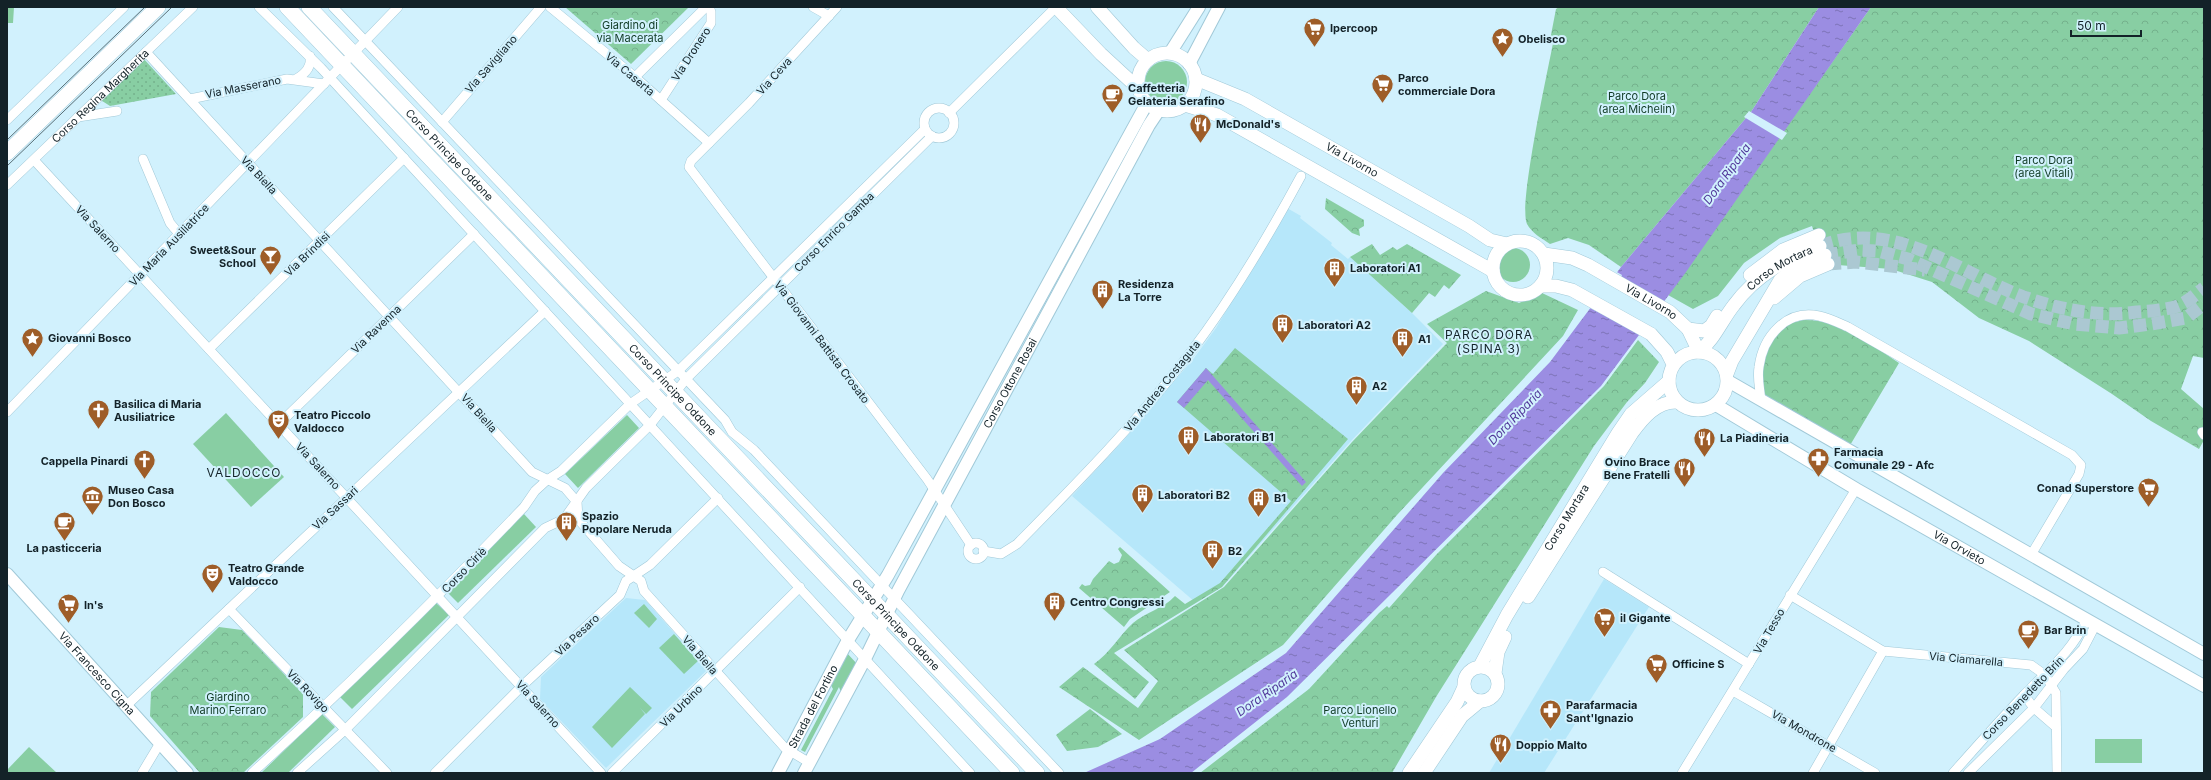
<svg xmlns="http://www.w3.org/2000/svg" width="2211" height="780" font-family="Inter,sans-serif">
  <style>
    .built { fill: #b6e7fa }
    .grass { fill: #88cea3 }
    .park { fill: url(#park-crowns) }
    .garden { fill: url(#garden-dots) }
    .water { fill: url(#water-ripples) }
    .pier { fill: #d1f1fd }
    .lines { fill: none; stroke-linecap: round; stroke-linejoin: round }
    .secondary-tunnel { stroke: #abc8d2; stroke-width: 13; stroke-dasharray: 13 6; stroke-linecap: butt }
    .minor-casing { stroke: #a1c9d8; stroke-width: 10 }
    .tertiary-casing { stroke: #a1c9d8; stroke-width: 14 }
    .secondary-casing { stroke: #a1c9d8; stroke-width: 14 }
    .primary-casing { stroke: #a1c9d8; stroke-width: 16 }
    .minor { stroke: #fff; stroke-width: 9 }
    .tertiary { stroke: #fff; stroke-width: 12 }
    .secondary { stroke: #fff; stroke-width: 13 }
    .primary { stroke: #fff; stroke-width: 15 }
    .tram { stroke: #596f77; stroke-width: 1 }
    .labels { text-anchor: middle; stroke-width: 4; stroke-linejoin: round; paint-order: stroke }
    .park-label { font-size: 11px; fill: #103a24; stroke: #d1f1fd }
    .poi-label { font-size: 11px; font-weight: bold; fill: #132228; stroke: #d1f1fd; text-anchor: start }
    .street-label { font-size: 11px; fill: #132228; stroke: #d1f1fd }
    .water-label { font-size: 12px; font-style: italic; fill: #51389a; stroke: #d1f1fd }
    .neighbourhood-label { font-size: 12px; letter-spacing: 1px; fill: #132228; stroke: #d1f1fd }
  </style>
  <defs>
    <pattern id="park-crowns" width="20" height="18" patternUnits="userSpaceOnUse"><rect width="20" height="18" fill="#88cea3"/><path d="M2 6a3 3 0 1 1 6 0M12 15a3 3 0 1 1 6 0" fill="none" stroke="#74b18c"/></pattern>
    <pattern id="garden-dots" width="8" height="8" patternUnits="userSpaceOnUse"><rect width="8" height="8" fill="#88cea3"/><path d="M2 2h.1M6 6h.1" fill="none" stroke="#74b18c" stroke-width="1.8" stroke-linecap="round"/></pattern>
    <pattern id="water-ripples" width="26" height="14" patternUnits="userSpaceOnUse"><rect width="26" height="14" fill="#9b8de2"/><path d="M2 4q2-2 4 0t4 0M15 11q2-2 4 0t4 0" fill="none" stroke="#7d73b7"/></pattern>
  </defs>
  <rect width="100%" height="100%" fill="#d1f1fd"/>
  <g class="built">
    <polygon points="1287,208 1301,216 1300,218 1332,243 1331,245 1348,259 1350,257 1412,313 1443,344 1352,440 1222,587 1195,602 1072,496 1123,441 1194,358 1216,328"/>
    <polygon points="1604,579 1649,607 1544,773 1489,773"/>
    <polygon points="626,598 645,600 707,670 606,768 540,699 541,677"/>
  </g>
  <g class="grass">
    <polygon points="7,7 14,7 13,23 7,23"/>
    <circle cx="1166" cy="82" r="21"/>
    <circle cx="1513" cy="265" r="17"/>
    <polygon points="226,413 284,477 251,507 193,444"/>
    <polygon points="627,415 639,428 578,488 565,474"/>
    <polygon points="524,514 536,527 458,603 445,590"/>
    <polygon points="435,602 449,615 352,709 339,696"/>
    <polygon points="644,604 657,619 649,628 634,613"/>
    <polygon points="674,634 698,661 684,674 659,648"/>
    <polygon points="846,652 858,665 842,695 839,687 805,752 801,750 833,689 829,682"/>
    <polygon points="630,687 652,708 646,714 640,708 645,714 612,748 592,727"/>
    <polygon points="322,714 335,727 288,773 261,773"/>
    <rect x="2095" y="739" width="47" height="24"/>
    <polygon points="29,747 57,773 7,773 7,770"/>
  </g>
  <g class="park">
    <polygon points="565,7 689,7 631,64"/>
    <path d="M1559,7h260l-68,105 -130,155 -32,-22 -21,-7 -18,6c-9,-6 -18,-11 -23,-20 -9,-18 21,-154 26,-181l-3,-3 6,-31z"/>
    <polygon points="1871,7 2204,7 2204,358 2193,356 2181,389 2204,409 2204,440 2199,449 2151,421 2112,394 2029,341 1979,318 1932,282 1891,269 1824,264 1812,226 1780,238 1744,263 1718,296 1693,309 1668,295"/>
    <polygon points="1326,198 1364,220 1364,226 1359,229 1360,236 1352,233 1325,209"/>
    <polygon points="1372,244 1380,255 1393,247 1397,250 1407,244 1461,275 1449,289 1444,285 1435,297 1429,293 1412,313 1350,257"/>
    <polygon points="1486,291 1519,303 1542,293 1578,310 1563,336 1397,515 1283,645 1139,740 1059,687 1083,667 1138,708 1158,681 1124,650 1224,587 1352,442 1447,343 1427,324"/>
    <path d="M1803,320c37,-1 66,23 96,43l-50,84 -85,-48 -3,-28 6,-23 17,-23z"/>
    <polygon points="1638,340 1659,362 1645,383 1627,402 1594,446 1436,697 1392,773 1200,773 1309,689 1379,613 1387,606 1389,608 1436,555 1604,386"/>
    <path d="M1235,348l113,91 -126,148 -108,66 35,29 -14,17 -41,-35c16,-11 25,-28 39,-41 13,-11 30,-14 42,-27l10,8 35,-21 71,-82 -114,-99 29,-34 7,6z"/>
    <polygon points="1120,547 1170,592 1130,619 1124,627 1079,588 1082,584 1085,586 1090,585 1093,579 1109,561 1114,564 1119,562 1122,555 1118,549"/>
    <polygon points="219,627 242,630 303,694 303,717 243,773 200,773 150,716 151,692"/>
    <polygon points="1090,709 1122,734 1098,747 1067,751 1056,735"/>
  </g>
  <polygon class="garden" points="143,58 176,94 110,106 99,99"/>
  <g class="water">
    <polygon points="1819,7 1871,7 1686,272 1601,386 1287,697 1191,773 1084,773 1160,739 1286,653 1443,473 1550,362 1621,267 1751,112"/>
    <polygon points="1206,368 1306,482 1302,486 1208,380 1184,408 1177,402"/>
  </g>
  <g class="pier">
    <polygon points="1749,111 1787,133 1782,140 1744,117"/>
    <polygon points="1615,271 1622,275 1621,277 1665,302 1641,334 1588,307"/>
  </g>
  <g class="lines">
    <g class="secondary-tunnel">
      <path d="M1820,246c80,-30 144,33 216,55 32,10 68,16 101,11 12,-1 35,-2 45,-8 8,-4 15,-11 22,-16"/>
      <polyline points="1825,255 1859,250 1878,251 1908,259 2031,314 2074,324 2119,328 2151,324 2186,318 2204,304"/>
      <polyline points="1828,264 1856,262 1925,270"/>
    </g>
    <defs>
      <g id="minor">
        <polyline points="259,7 321,68 970,773"/>
        <polyline points="333,7 725,420 732,432 754,450 1059,773"/>
        <polyline points="550,7 635,77 709,143"/>
        <polyline points="813,7 829,16"/>
        <polyline points="837,7 749,103 691,161 689,167 927,479 971,545"/>
        <polyline points="146,52 532,472 565,488 577,502 578,519 619,566 641,581 644,591 785,748 810,763"/>
        <polyline points="635,77 706,7"/>
        <path d="M296,79c9,-5 16,-12 14,-23"/>
        <polyline points="190,99 287,79 324,84"/>
        <polyline points="661,100 711,23 711,12 709,7"/>
        <circle cx="939" cy="123" r="15"/>
        <polyline points="949,113 1056,7"/>
        <polyline points="78,117 117,111"/>
        <polyline points="7,120 124,7"/>
        <polyline points="442,122 541,7"/>
        <polyline points="143,159 170,223 180,235"/>
        <polyline points="34,160 601,773"/>
        <path id="s1" d="M7,185l186,-178"/>
        <polyline points="209,349 404,158"/>
        <path d="M1761,401c-1,-12 -4,-22 -2,-34 4,-30 27,-58 60,-51 10,2 20,7 29,11l224,128 9,10 -2,9 -48,81"/>
        <polyline points="7,412 398,7"/>
        <polyline points="279,424 474,234"/>
        <polyline points="2202,432 2204,435"/>
        <circle cx="976" cy="551" r="8"/>
        <path d="M983,551l18,3 16,-10c60,-61 121,-123 173,-191 42,-55 78,-116 111,-177"/>
        <polyline points="1603,572 1749,664"/>
        <polyline points="1790,595 1883,651 2031,665 2045,675 2056,693 2057,773"/>
        <polyline points="229,609 387,773"/>
        <polyline points="1733,691 1875,773"/>
        <polyline points="2024,695 2034,708 2056,727"/>
        <polyline points="126,706 545,311"/>
        <polyline points="142,773 160,743"/>
        <path d="M252,773c94,-85 184,-174 272,-266l11,-16 12,-11 14,-9 69,-67 48,-33 247,-242"/>
        <polyline points="297,773 346,729 545,528 564,519 586,488 650,425 686,379 932,136"/>
        <polyline points="435,773 522,686 620,595 626,581 650,565 718,498"/>
        <polyline points="612,773 800,587"/>
        <polyline points="1682,773 1856,489"/>
        <polyline points="1813,773 1883,651"/>
        <path d="M1953,773c23,-26 46,-52 70,-77 26,-27 47,-42 64,-77"/>
        <polyline points="1968,773 2034,708 2064,669 2083,649 2096,624"/>
      </g>
      <g id="tertiary">
        <polyline points="1170,53 1199,7"/>
        <polyline points="1189,64 1219,7"/>
        <polyline points="1728,381 2204,654"/>
        <path id="s2" d="M1716,405l140,84 348,197"/>
        <path id="s3" d="M7,574l180,199"/>
        <path id="s4" d="M778,773l70,-133 40,-65 259,-472"/>
        <path id="s5" d="M804,773l61,-114 33,-68 251,-466 10,-15"/>
      </g>
      <g id="secondary">
        <polyline points="1056,7 1101,54 1139,89"/>
        <polyline points="1097,7 1134,48 1148,60"/>
        <circle cx="1167" cy="82" r="29"/>
        <path id="s6" d="M1196,79l49,20 224,127 21,14 17,4"/>
        <polyline points="1185,105 1217,115 1493,271"/>
        <circle cx="1520" cy="268" r="27"/>
        <path id="s7" d="M1544,254l28,4 16,7 82,47 18,17 11,23c15,-12 23,-32 35,-47 22,-30 52,-46 86,-59"/>
        <polyline points="1750,275 1783,250 1819,235"/>
        <polyline points="1541,286 1556,286 1572,290 1651,334 1667,352 1673,364"/>
        <polyline points="1774,298 1800,276 1828,264"/>
        <polyline points="1688,329 1704,331 1711,326 1717,316"/>
        <circle cx="1698" cy="381" r="29"/>
        <polyline points="1727,374 1732,361 1780,280 1795,268 1810,259 1825,255"/>
        <path d="M1528,597l104,-164c11,-15 25,-32 45,-31"/>
        <path id="s8" d="M1480,666l27,-51 111,-182 13,-19 38,-33"/>
        <circle cx="1481" cy="684" r="17"/>
        <polyline points="1495,673 1498,652 1505,637"/>
        <polyline points="1409,773 1457,702 1464,687"/>
        <polyline points="1424,773 1462,716 1480,701"/>
      </g>
      <g id="primary">
        <polyline points="287,7 1012,773"/>
        <path id="s9" d="M309,7l728,766"/>
        <polyline points="7,153 158,7"/>
      </g>
    </defs>
    <use href="#minor" class="minor-casing"/>
    <use href="#tertiary" class="tertiary-casing"/>
    <use href="#secondary" class="secondary-casing"/>
    <use href="#primary" class="primary-casing"/>
    <use href="#minor" class="minor"/>
    <use href="#tertiary" class="tertiary"/>
    <use href="#secondary" class="secondary"/>
    <use href="#primary" class="primary"/>
    <g class="tram">
      <polyline points="7,140 145,7"/>
      <polyline points="7,166 172,7"/>
    </g>
  </g>
  <defs>
    <symbol id="supermarket-pin" viewBox="-11 -11 22 30"><path d="M0 17L-7.5 6A9.5 9.5 0 1 1 7.5 6Z" fill="#9e5d28" stroke="#d1f1fd"/><path d="M-6-5.5h2.5l.6 2H6L4.5 2H-2.5L-4.4-4H-6ZM-1.5 3.2a1.3 1.3 0 1 0 .1 0ZM3 3.2a1.3 1.3 0 1 0 .1 0Z" fill="#fff"/></symbol>
    <symbol id="sight-pin" viewBox="-11 -11 22 30"><path d="M0 17L-7.5 6A9.5 9.5 0 1 1 7.5 6Z" fill="#9e5d28" stroke="#d1f1fd"/><path d="M0-6L1.8-2.2L6-1.7L2.9 1.2L3.7 5.4L0 3.3L-3.7 5.4L-2.9 1.2L-6-1.7L-1.8-2.2Z" fill="#fff"/></symbol>
    <symbol id="cafe-pin" viewBox="-11 -11 22 30"><path d="M0 17L-7.5 6A9.5 9.5 0 1 1 7.5 6Z" fill="#9e5d28" stroke="#d1f1fd"/><path d="M-5.5-4.5H6V0H3Q3 3.5 0 3.5H-2.5Q-5.5 3.5-5.5 0ZM3-3.2v2h1.7v-2ZM-6 4.5H4V6H-6Z" fill="#fff"/></symbol>
    <symbol id="restaurant-pin" viewBox="-11 -11 22 30"><path d="M0 17L-7.5 6A9.5 9.5 0 1 1 7.5 6Z" fill="#9e5d28" stroke="#d1f1fd"/><path d="M-5-6h1v4h1v-4h1v4h1v-4h1v5L-1.5 .5V6h-2V.5L-5-1ZM5-6V6H3V1.5H1.5Q1.5-4 5-6Z" fill="#fff"/></symbol>
    <symbol id="bar-pin" viewBox="-11 -11 22 30"><path d="M0 17L-7.5 6A9.5 9.5 0 1 1 7.5 6Z" fill="#9e5d28" stroke="#d1f1fd"/><path d="M-6-5H6L.8 .8V4.5H3.5V6h-7V4.5H-.8V.8Z" fill="#fff"/></symbol>
    <symbol id="building-pin" viewBox="-11 -11 22 30"><path d="M0 17L-7.5 6A9.5 9.5 0 1 1 7.5 6Z" fill="#9e5d28" stroke="#d1f1fd"/><path d="M-4-6H4V6H1V3H-1V6H-4ZM-2.5-4.3h1.7v1.8h-1.7ZM.8-4.3h1.7v1.8H.8ZM-2.5-1h1.7V.8h-1.7ZM.8-1h1.7V.8H.8Z" fill="#fff"/></symbol>
    <symbol id="church-pin" viewBox="-11 -11 22 30"><path d="M0 17L-7.5 6A9.5 9.5 0 1 1 7.5 6Z" fill="#9e5d28" stroke="#d1f1fd"/><path d="M-1.2-6h2.4v3.5h3.3v2.4h-3.3V6h-2.4V-.1h-3.3v-2.4h3.3Z" fill="#fff"/></symbol>
    <symbol id="theatre-pin" viewBox="-11 -11 22 30"><path d="M0 17L-7.5 6A9.5 9.5 0 1 1 7.5 6Z" fill="#9e5d28" stroke="#d1f1fd"/><path d="M-5-5.5Q0-4 5-5.5V0Q5 5 0 6Q-5 5-5 0ZM-3.3-2.5H-1v1.5H-3.3ZM1-2.5H3.3v1.5H1ZM-2.8 1Q0 5.5 2.8 1Z" fill="#fff"/></symbol>
    <symbol id="pharmacy-pin" viewBox="-11 -11 22 30"><path d="M0 17L-7.5 6A9.5 9.5 0 1 1 7.5 6Z" fill="#9e5d28" stroke="#d1f1fd"/><path d="M-2-6h4v4h4v4h-4v4h-4v-4h-4v-4h4Z" fill="#fff"/></symbol>
    <symbol id="museum-pin" viewBox="-11 -11 22 30"><path d="M0 17L-7.5 6A9.5 9.5 0 1 1 7.5 6Z" fill="#9e5d28" stroke="#d1f1fd"/><path d="M0-6L6-3V-2H-6V-3ZM-5-1h2V3h-2ZM-1-1h2V3h-2ZM3-1h2V3H3ZM-6 4H6V6H-6Z" fill="#fff"/></symbol>
  </defs>
  <g fill-rule="evenodd">
    <use href="#supermarket-pin" x="1302" y="16" width="25" height="34"/>
    <use href="#sight-pin" x="1490" y="26" width="25" height="34"/>
    <use href="#supermarket-pin" x="1370" y="72" width="25" height="34"/>
    <use href="#cafe-pin" x="1100" y="82" width="25" height="34"/>
    <use href="#restaurant-pin" x="1188" y="112" width="25" height="34"/>
    <use href="#bar-pin" x="258" y="244" width="25" height="34"/>
    <use href="#building-pin" x="1322" y="256" width="25" height="34"/>
    <use href="#building-pin" x="1090" y="278" width="25" height="34"/>
    <use href="#building-pin" x="1270" y="312" width="25" height="34"/>
    <use href="#sight-pin" x="20" y="326" width="25" height="34"/>
    <use href="#building-pin" x="1390" y="326" width="25" height="34"/>
    <use href="#building-pin" x="1344" y="374" width="25" height="34"/>
    <use href="#church-pin" x="86" y="398" width="25" height="34"/>
    <use href="#theatre-pin" x="266" y="408" width="25" height="34"/>
    <use href="#building-pin" x="1176" y="424" width="25" height="34"/>
    <use href="#restaurant-pin" x="1692" y="426" width="25" height="34"/>
    <use href="#pharmacy-pin" x="1806" y="446" width="25" height="34"/>
    <use href="#church-pin" x="132" y="448" width="25" height="34"/>
    <use href="#restaurant-pin" x="1672" y="456" width="25" height="34"/>
    <use href="#supermarket-pin" x="2136" y="476" width="25" height="34"/>
    <use href="#building-pin" x="1130" y="482" width="25" height="34"/>
    <use href="#museum-pin" x="80" y="484" width="25" height="34"/>
    <use href="#building-pin" x="1246" y="486" width="25" height="34"/>
    <use href="#cafe-pin" x="52" y="510" width="25" height="34"/>
    <use href="#building-pin" x="554" y="510" width="25" height="34"/>
    <use href="#building-pin" x="1200" y="538" width="25" height="34"/>
    <use href="#theatre-pin" x="200" y="562" width="25" height="34"/>
    <use href="#building-pin" x="1042" y="590" width="25" height="34"/>
    <use href="#supermarket-pin" x="56" y="592" width="25" height="34"/>
    <use href="#supermarket-pin" x="1592" y="606" width="25" height="34"/>
    <use href="#cafe-pin" x="2016" y="618" width="25" height="34"/>
    <use href="#supermarket-pin" x="1644" y="652" width="25" height="34"/>
    <use href="#pharmacy-pin" x="1538" y="698" width="25" height="34"/>
    <use href="#restaurant-pin" x="1488" y="732" width="25" height="34"/>
  </g>
  <g class="labels">
    <g class="park-label">
      <text x="630" y="29">Giardino di<tspan x="630" dy="13">via Macerata</tspan></text>
      <text x="1637" y="100">Parco Dora<tspan x="1637" dy="13">(area Michelin)</tspan></text>
      <text x="2044" y="164">Parco Dora<tspan x="2044" dy="13">(area Vitali)</tspan></text>
      <text x="228" y="701">Giardino<tspan x="228" dy="13">Marino Ferraro</tspan></text>
      <text x="1360" y="714">Parco Lionello<tspan x="1360" dy="13">Venturi</tspan></text>
    </g>
    <g class="poi-label">
      <text x="1330" y="32">Ipercoop</text>
      <text x="1518" y="43">Obelisco</text>
      <text x="1398" y="82">Parco<tspan x="1398" dy="13">commerciale Dora</tspan></text>
      <text x="1128" y="92">Caffetteria<tspan x="1128" dy="13">Gelateria Serafino</tspan></text>
      <text x="1216" y="128">McDonald's</text>
      <text x="256" y="254" text-anchor="end">Sweet&amp;Sour<tspan x="256" dy="13">School</tspan></text>
      <text x="1350" y="272">Laboratori A1</text>
      <text x="1118" y="288">Residenza<tspan x="1118" dy="13">La Torre</tspan></text>
      <text x="1298" y="329">Laboratori A2</text>
      <text x="48" y="342">Giovanni Bosco</text>
      <text x="1418" y="343">A1</text>
      <text x="1372" y="390">A2</text>
      <text x="114" y="408">Basilica di Maria<tspan x="114" dy="13">Ausiliatrice</tspan></text>
      <text x="294" y="419">Teatro Piccolo<tspan x="294" dy="13">Valdocco</tspan></text>
      <text x="1204" y="441">Laboratori B1</text>
      <text x="1720" y="442">La Piadineria</text>
      <text x="1834" y="456">Farmacia<tspan x="1834" dy="13">Comunale 29 - Afc</tspan></text>
      <text x="128" y="465" text-anchor="end">Cappella Pinardi</text>
      <text x="1670" y="466" text-anchor="end">Ovino Brace<tspan x="1670" dy="13">Bene Fratelli</tspan></text>
      <text x="2134" y="492" text-anchor="end">Conad Superstore</text>
      <text x="108" y="494">Museo Casa<tspan x="108" dy="13">Don Bosco</tspan></text>
      <text x="1158" y="499">Laboratori B2</text>
      <text x="1274" y="502">B1</text>
      <text x="582" y="520">Spazio<tspan x="582" dy="13">Popolare Neruda</tspan></text>
      <text x="64" y="552" text-anchor="middle">La pasticceria</text>
      <text x="1228" y="555">B2</text>
      <text x="228" y="572">Teatro Grande<tspan x="228" dy="13">Valdocco</tspan></text>
      <text x="1070" y="606">Centro Congressi</text>
      <text x="84" y="609">In's</text>
      <text x="1620" y="622">il Gigante</text>
      <text x="2044" y="634">Bar Brin</text>
      <text x="1672" y="668">Officine S</text>
      <text x="1566" y="709">Parafarmacia<tspan x="1566" dy="13">Sant'Ignazio</tspan></text>
      <text x="1516" y="749">Doppio Malto</text>
    </g>
    <g class="street-label">
      <text transform="translate(691 54) rotate(-57)" y="4">Via Dronero</text>
      <text transform="translate(491 64) rotate(-49)" y="4">Via Savigliano</text>
      <text transform="translate(630 74) rotate(40)" y="4">Via Caserta</text>
      <text transform="translate(774 76) rotate(-48)" y="4">Via Ceva</text>
      <text transform="translate(243 87) rotate(-11)" y="4">Via Masserano</text>
      <text dy="4" stroke="none"><textPath href="#s1" startOffset="129">Corso Regina Margherita</textPath></text>
      <text dy="4" stroke="none"><textPath href="#s9" startOffset="204">Corso Principe Oddone</textPath></text>
      <text dy="4" stroke="none"><textPath href="#s6" startOffset="176">Via Livorno</textPath></text>
      <text transform="translate(259 175) rotate(47)" y="4">Via Biella</text>
      <text transform="translate(98 229) rotate(47)" y="4">Via Salerno</text>
      <text transform="translate(834 232) rotate(-45)" y="4">Corso Enrico Gamba</text>
      <text transform="translate(169 245) rotate(-46)" y="4">Via Maria Ausiliatrice</text>
      <text transform="translate(307 254) rotate(-44)" y="4">Via Brindisi</text>
      <text dy="4" stroke="none"><textPath href="#s7" startOffset="309">Corso Mortara</textPath></text>
      <text dy="4" stroke="none"><textPath href="#s7" startOffset="119">Via Livorno</textPath></text>
      <text transform="translate(376 329) rotate(-44)" y="4">Via Ravenna</text>
      <text transform="translate(822 342) rotate(53)" y="4">Via Giovanni Battista Crosato</text>
      <text dy="4" stroke="none"><textPath href="#s5" startOffset="441">Corso Ottone Rosai</textPath></text>
      <text transform="translate(1162 386) rotate(-51)" y="4">Via Andrea Costaguta</text>
      <text dy="4" stroke="none"><textPath href="#s9" startOffset="528">Corso Principe Oddone</textPath></text>
      <text transform="translate(479 413) rotate(48)" y="4">Via Biella</text>
      <text transform="translate(318 466) rotate(47)" y="4">Via Salerno</text>
      <text transform="translate(335 508) rotate(-43)" y="4">Via Sassari</text>
      <text dy="4" stroke="none"><textPath href="#s8" startOffset="172">Corso Mortara</textPath></text>
      <text dy="4" stroke="none"><textPath href="#s2" startOffset="282">Via Orvieto</textPath></text>
      <text transform="translate(464 570) rotate(-46)" y="4">Corso Ciriè</text>
      <text dy="4" stroke="none"><textPath href="#s9" startOffset="852">Corso Principe Oddone</textPath></text>
      <text transform="translate(1769 631) rotate(-60)" y="4">Via Tesso</text>
      <text transform="translate(577 635) rotate(-43)" y="4">Via Pesaro</text>
      <text transform="translate(700 655) rotate(49)" y="4">Via Biella</text>
      <text transform="translate(1966 659) rotate(5)" y="4">Via Ciamarella</text>
      <text dy="4" stroke="none"><textPath href="#s3" startOffset="134">Via Francesco Cigna</textPath></text>
      <text transform="translate(308 691) rotate(46)" y="4">Via Rovigo</text>
      <text transform="translate(2023 698) rotate(-46)" y="4">Corso Benedetto Brin</text>
      <text transform="translate(538 704) rotate(48)" y="4">Via Salerno</text>
      <text transform="translate(681 706) rotate(-45)" y="4">Via Urbino</text>
      <text dy="4" stroke="none"><textPath href="#s4" startOffset="75">Strada del Fortino</textPath></text>
      <text transform="translate(1804 731) rotate(30)" y="4">Via Mondrone</text>
    </g>
    <g class="water-label">
      <text transform="translate(1727 174) rotate(-54)" y="4">Dora Riparia</text>
      <text transform="translate(1515 417) rotate(-46)" y="4">Dora Riparia</text>
      <text transform="translate(1267 693) rotate(-35)" y="4">Dora Riparia</text>
    </g>
    <g class="neighbourhood-label">
      <text x="1489" y="339">PARCO DORA<tspan x="1489" dy="14">(SPINA 3)</tspan></text>
      <text x="244" y="477">VALDOCCO</text>
    </g>
  </g>
  <rect width="2211" height="780" fill="none" stroke="#132228" stroke-width="16"/>
  <path d="M2071 30v6h70v-6" fill="none" stroke="#132228" stroke-width="2"/>
  <text x="2077" y="30" font-size="12" fill="#132228" stroke="#d1f1fd" stroke-width="3" paint-order="stroke">50 m</text>
</svg>
